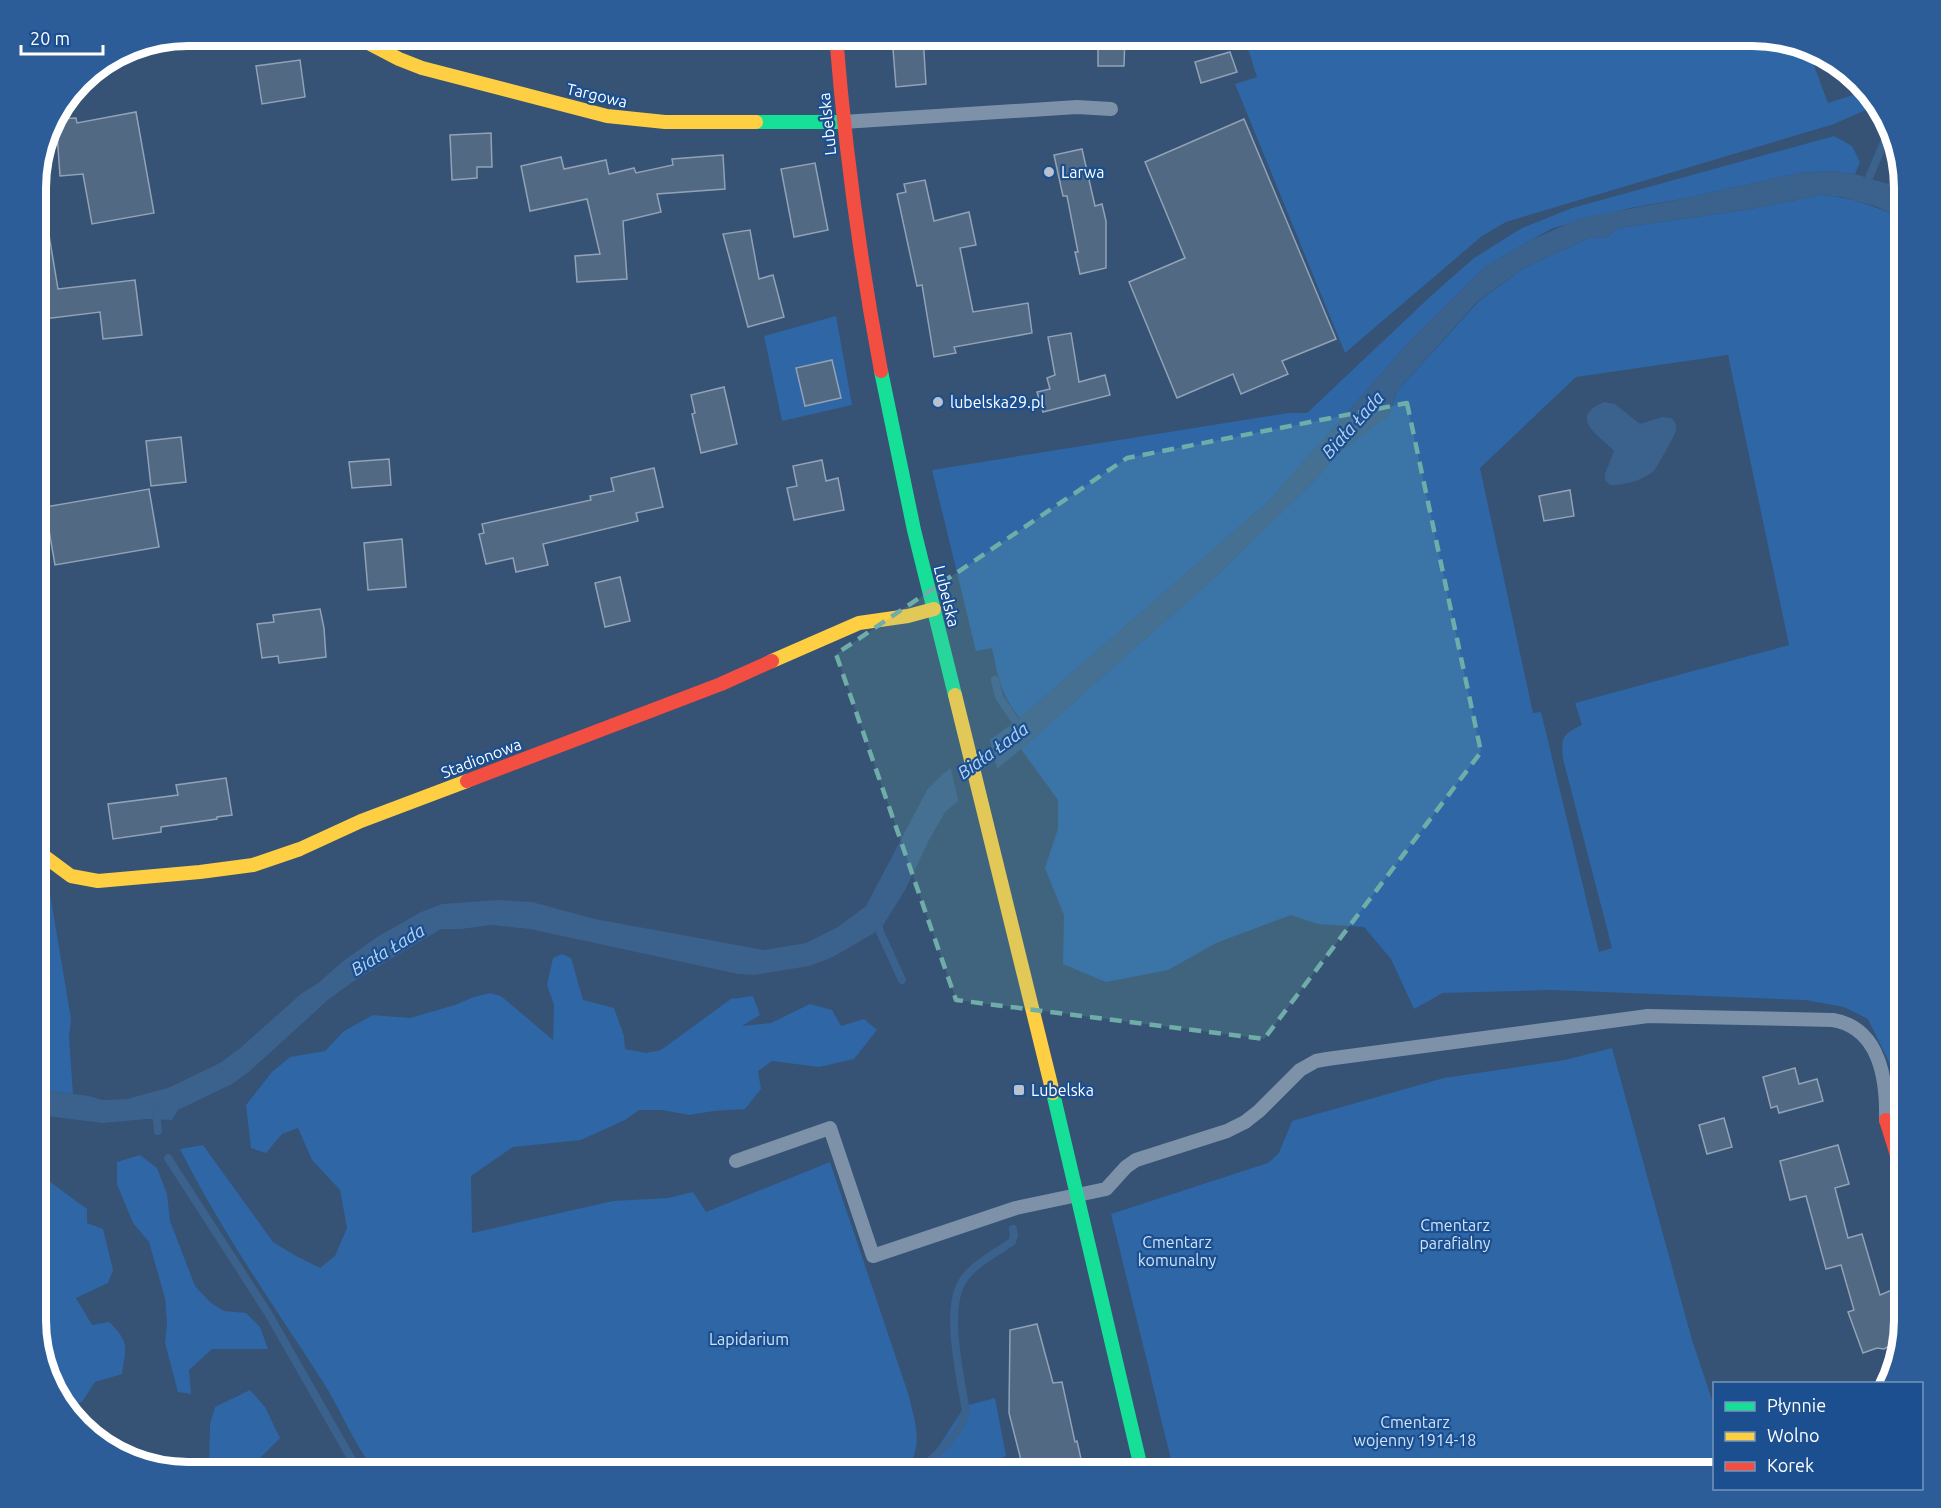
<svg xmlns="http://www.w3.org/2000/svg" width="1941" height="1508" font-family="Ubuntu,sans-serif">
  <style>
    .green { fill: #2f66a5; fill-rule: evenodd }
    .water { fill: #3b618d }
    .pier { fill: #365274 }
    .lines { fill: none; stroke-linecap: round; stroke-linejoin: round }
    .stream { stroke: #3b618d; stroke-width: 8 }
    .building { fill: #526984; stroke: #92a2b6; stroke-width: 1.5 }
    .lane { stroke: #7d92a8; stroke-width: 14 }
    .fast { stroke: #16e098; stroke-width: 14 }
    .slow { stroke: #ffcf43; stroke-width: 14 }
    .jam { stroke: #f24e42; stroke-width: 14 }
    .marked { fill: #6fada8; fill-opacity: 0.2; stroke: #6fada8; stroke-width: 4.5; stroke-dasharray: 12 8; stroke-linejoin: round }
    .poi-dot { fill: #b9c2ce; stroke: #1b4f8f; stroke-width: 2 }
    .labels { text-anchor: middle; stroke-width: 4.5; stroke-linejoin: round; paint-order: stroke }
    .street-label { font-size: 16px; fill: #fff; stroke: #1b4f8f }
    .poi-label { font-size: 16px; fill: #fff; stroke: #1b4f8f; text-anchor: start }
    .park-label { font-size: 16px; fill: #cfe3fa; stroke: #1b4f8f }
    .water-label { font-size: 18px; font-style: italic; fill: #b5d3f5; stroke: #1b4f8f }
    .rim { fill: none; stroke: #fff; stroke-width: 8 }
  </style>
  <rect width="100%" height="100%" fill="#365274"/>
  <g class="green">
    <polygon points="1244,36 1753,36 1807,47 1828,103 1865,91 1877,105 1834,124 1506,222 1482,236 1345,353 1235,84 1257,77"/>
    <path d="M1834,136l18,10 8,16 -5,12 -27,-3 -29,2 -117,26 -52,9 -77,20 -22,12 -47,28 -73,72 -142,161 -249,217c-19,-23 -22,-42 -28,-70l-16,3 -44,-181 356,-57h19l126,-119 41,-36 48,-30 50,-20z"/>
    <path d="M1821,195c31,2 57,12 84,25v894l-4,-7 -12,-45 -21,-43 -24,-12 -39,-7 -253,-10 -109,3 -29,16 -23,-50 -27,-32 -46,-3 -27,-9 -75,28 -48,27 -62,12 -43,-18 1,-49 -19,-47 13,-39v-29l-37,-51 196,-174 101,-98 20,-24 51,-38 8,-24 82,-90 45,-33 65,-30 19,-1 10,-9 133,-19zM1728,355l61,290 -214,58 7,22c-20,9 -21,13 -19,34l49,189 -13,4 -58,-240 -8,1 -53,-245 96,-91z"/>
    <polygon points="836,316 852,405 782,421 764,336"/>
    <polygon points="36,862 46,870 71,1019 69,1037 73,1094 36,1089"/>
    <path d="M562,954l9,4 12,42 31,8 10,28 1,13 21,4 15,-3 70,-51 22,-3 7,19 -18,11 29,-3 39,-19 22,6 9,16 23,-7 13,11 -23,29 -35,8 -47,-6 -14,10 3,18 -16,20 -31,2 -25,4 -27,-5h-23l-14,10 -44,20 -68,7 -42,29 1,57 141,-32 55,-3 25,-6 13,20 124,-50 78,231c7,30 17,52 -3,79h-529c-22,-27 -34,-60 -53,-90 -49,-76 -102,-151 -143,-233l23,-4 70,97 23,14 24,12 15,-12 12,-28 -7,-38 -28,-30 -14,-32 -16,6 -16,19 -15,-5 -5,-43 26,-33 18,-15 35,-6 19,-20 29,-16 37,3 45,-13 19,-8 16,-4 11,3 52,44 1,-35 -7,-20 6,-27z"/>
    <polygon points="1612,1048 1692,1340 1714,1406 1714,1472 1174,1472 1111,1214 1268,1163 1279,1153 1292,1121 1444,1078 1565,1060"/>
    <path d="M36,1155l9,23 42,31v14l16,6 10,41 -5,13 -32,15 16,27 17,-3c21,20 17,25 13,52l-27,8 -13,20 -14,5 -16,-19 -16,-58z"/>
    <polygon points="140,1155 157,1168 167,1194 170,1221 195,1286 211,1303 224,1311 246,1313 260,1327 268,1349 212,1349 189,1370 191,1394 178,1392 165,1343 167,1324 165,1298 149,1242 133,1223 117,1184 117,1162"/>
    <polygon points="250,1390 265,1407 280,1438 256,1462 263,1469 280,1462 313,1472 209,1472 210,1424 215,1407"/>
    <polygon points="995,1398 1006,1456 963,1472 922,1472 965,1406"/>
  </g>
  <g class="water">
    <polygon points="1828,171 1855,174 1905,189 1905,220 1875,206 1842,197 1821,195 1751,209 1618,228 1608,237 1589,238 1524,268 1478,301 1397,391 1389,415 1338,453 1318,477 1217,575 1021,749 945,812 929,840 905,890 884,924 874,933 833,957 809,966 755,975 738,974 530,929 491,925 461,929 441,929 357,979 329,999 250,1071 232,1084 178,1110 172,1120 147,1119 103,1123 47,1116 36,1110 36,1089 89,1096 102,1100 127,1099 168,1088 220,1063 239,1049 302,993 317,984 342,962 377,937 421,912 442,904 497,900 532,902 595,919 764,950 806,943 838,927 866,906 927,790 944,773 1020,718 1269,501 1411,340 1484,268 1531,240 1581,218 1682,199 1799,173"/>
    <path d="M1604,402l11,2 25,20 22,-7 9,1c4,3 6,7 5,12 0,4 -20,38 -22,41 -11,9 -30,15 -44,14l-5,-5v-6l9,-23c-13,-15 -48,-33 -10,-49z"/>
  </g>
  <polygon class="pier" points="989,737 998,772 959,804 950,765"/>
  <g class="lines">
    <g class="stream">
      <polyline points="1865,187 1887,135 1892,131"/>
      <polyline points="995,680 999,697 1021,729"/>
      <polyline points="877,917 880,932 902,980"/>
      <polyline points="156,1110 158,1131"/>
      <polyline points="168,1158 268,1313 359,1472"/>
      <path d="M919,1472c17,-18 40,-36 47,-60 -5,-34 -23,-105 -2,-133 9,-14 34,-28 48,-37l2,-7 -1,-6"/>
    </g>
  </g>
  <g class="building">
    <polygon points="892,36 923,36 926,84 896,87"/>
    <polygon points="1098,36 1125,36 1124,66 1098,66"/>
    <polygon points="1230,52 1237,72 1201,83 1195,62"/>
    <polygon points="300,60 305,97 262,104 256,66"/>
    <polygon points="136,112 154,213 92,224 83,174 60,176 56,119 76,118 77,123"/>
    <polygon points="1244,119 1336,339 1282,361 1288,374 1241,394 1233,374 1177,398 1129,282 1185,258 1145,162"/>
    <polygon points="491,133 492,167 477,167 477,178 452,180 450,135"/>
    <polygon points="1082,149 1095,206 1102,204 1106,221 1106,268 1080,274 1075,252 1078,252 1067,196 1063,196 1054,155"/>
    <polygon points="723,155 725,189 657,194 661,212 623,221 627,279 577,282 575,256 600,254 587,199 530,211 521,166 561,157 564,169 606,160 609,174 634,168 636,173 673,165 672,159"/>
    <polygon points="815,163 828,230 794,237 781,169"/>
    <polygon points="925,180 934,221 969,212 976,245 960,248 973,312 1028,303 1032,333 954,347 956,353 934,357 922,285 917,286 897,194 906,192 904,184"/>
    <polygon points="48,229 58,289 135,280 142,335 103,339 100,312 36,320 36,230"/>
    <polygon points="750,230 759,279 773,275 784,317 748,327 723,234"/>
    <polygon points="1071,333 1079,382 1105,375 1110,395 1043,412 1037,392 1050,389 1047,378 1055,375 1048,337"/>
    <polygon points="832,360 841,398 805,406 796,368"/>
    <polygon points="724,387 737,444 701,453 692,414 695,413 691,395"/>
    <polygon points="181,437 186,482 151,486 146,441"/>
    <polygon points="389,459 391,485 352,488 349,462"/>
    <polygon points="822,460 826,481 838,478 844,510 794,520 787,488 797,486 793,466"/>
    <polygon points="654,468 663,507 636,513 638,521 543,544 548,565 516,572 513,558 486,564 479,534 484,533 482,524 591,500 590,496 614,491 611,478"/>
    <polygon points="149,489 159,547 55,565 45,507"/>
    <polygon points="1570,490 1574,516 1544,521 1539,496"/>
    <polygon points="402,539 406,587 368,590 364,543"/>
    <polygon points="620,577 630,621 605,627 595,583"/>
    <polygon points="320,609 324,628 326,657 279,663 278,656 262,658 257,624 274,622 273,615"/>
    <polygon points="226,778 232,815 217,817 217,819 161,827 161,832 113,839 108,804 178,795 176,785"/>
    <polygon points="1795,1068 1799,1084 1817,1079 1823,1101 1779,1113 1777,1106 1771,1108 1763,1077"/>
    <polygon points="1724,1118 1732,1147 1707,1154 1699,1125"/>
    <polygon points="1838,1145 1849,1184 1835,1188 1848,1238 1862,1234 1880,1295 1892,1290 1904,1324 1902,1339 1884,1349 1877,1348 1863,1353 1848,1312 1854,1310 1841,1265 1826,1269 1806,1196 1790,1200 1780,1161"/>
    <polygon points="1037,1324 1053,1383 1062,1382 1075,1442 1077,1441 1084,1472 1024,1472 1009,1413 1010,1330"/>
  </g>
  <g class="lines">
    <g class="lane">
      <polyline points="843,122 1077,107 1111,109"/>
      <path d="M736,1161l94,-33 43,128 143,-48 90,-19 20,-22 10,-7 91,-29 18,-9 14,-11 41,-41 16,-9 11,-2 321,-43 185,4c47,8 54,60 53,100"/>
    </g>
    <g class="fast">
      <polyline points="756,122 843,122"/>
      <polyline points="881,371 914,530 955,695"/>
      <polyline points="1053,1093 1142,1472"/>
    </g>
    <g class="slow">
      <polyline points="355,36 399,59 422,68 607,116 665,122 756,122"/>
      <polyline points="772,661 859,623 908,616 934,609"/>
      <polyline points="955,695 1053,1093"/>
      <polyline points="36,850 71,876 98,881 200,872 253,865 300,849 361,821 467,781"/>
    </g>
    <g class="jam">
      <path d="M836,36c9,112 24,224 45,335"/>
      <polyline points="467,781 721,684 772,661"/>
      <polyline points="1886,1120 1905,1181"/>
    </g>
  </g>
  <path class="marked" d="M1407,403l74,349 -217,287 -308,-39 -120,-346 291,-196z"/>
  <g class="poi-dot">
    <circle cx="1049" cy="172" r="6"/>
    <circle cx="938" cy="402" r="6"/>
    <rect x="1013" y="1084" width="12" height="12" rx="3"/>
  </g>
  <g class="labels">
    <g class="street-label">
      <text transform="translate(597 95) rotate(13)" y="6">Targowa</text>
      <text transform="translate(827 124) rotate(-96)" y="6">Lubelska</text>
      <text transform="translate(947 596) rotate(76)" y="6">Lubelska</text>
      <text transform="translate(481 758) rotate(-21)" y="6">Stadionowa</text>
    </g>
    <g class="poi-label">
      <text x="1061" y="178">Larwa</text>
      <text x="950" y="408">lubelska29.pl</text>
      <text x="1031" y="1096">Lubelska</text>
    </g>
    <g class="park-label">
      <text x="1455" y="1231">Cmentarz<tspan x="1455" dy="18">parafialny</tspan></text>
      <text x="1177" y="1248">Cmentarz<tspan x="1177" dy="18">komunalny</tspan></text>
      <text x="749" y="1345">Lapidarium</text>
      <text x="1415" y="1428">Cmentarz<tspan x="1415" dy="18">wojenny 1914-18</tspan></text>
    </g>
    <g class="water-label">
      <text transform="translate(1353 425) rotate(-48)" y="6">Biała Łada</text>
      <text transform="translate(993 751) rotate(-36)" y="6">Biała Łada</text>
      <text transform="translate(388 950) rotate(-31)" y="6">Biała Łada</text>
    </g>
  </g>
  <path d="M0 0H1941V1508H0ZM188 46H1752A142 142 0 0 1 1894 188V1320A142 142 0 0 1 1752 1462H188A142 142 0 0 1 46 1320V188A142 142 0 0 1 188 46Z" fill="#2d5d98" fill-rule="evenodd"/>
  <path class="rim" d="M188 46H1752A142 142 0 0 1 1894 188V1320A142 142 0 0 1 1752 1462H188A142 142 0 0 1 46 1320V188A142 142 0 0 1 188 46Z"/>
  <rect x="1713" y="1382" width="210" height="108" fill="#1b4f8f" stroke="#7695bc" stroke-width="1.5"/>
  <rect x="1725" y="1402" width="30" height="9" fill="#16e098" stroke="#7695bc" stroke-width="1.5"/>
  <text x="1767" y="1412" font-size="18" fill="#ffffff">Płynnie</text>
  <rect x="1725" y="1432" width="30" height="9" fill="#ffcf43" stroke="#7695bc" stroke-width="1.5"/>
  <text x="1767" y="1442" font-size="18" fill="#ffffff">Wolno</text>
  <rect x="1725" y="1462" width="30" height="9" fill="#f24e42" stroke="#7695bc" stroke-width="1.5"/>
  <text x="1767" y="1472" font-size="18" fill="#ffffff">Korek</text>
  <path d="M21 45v9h82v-9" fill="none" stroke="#ffffff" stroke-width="3"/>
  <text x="30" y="45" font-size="18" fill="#ffffff" stroke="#1b4f8f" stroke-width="4.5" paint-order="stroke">20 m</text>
</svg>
